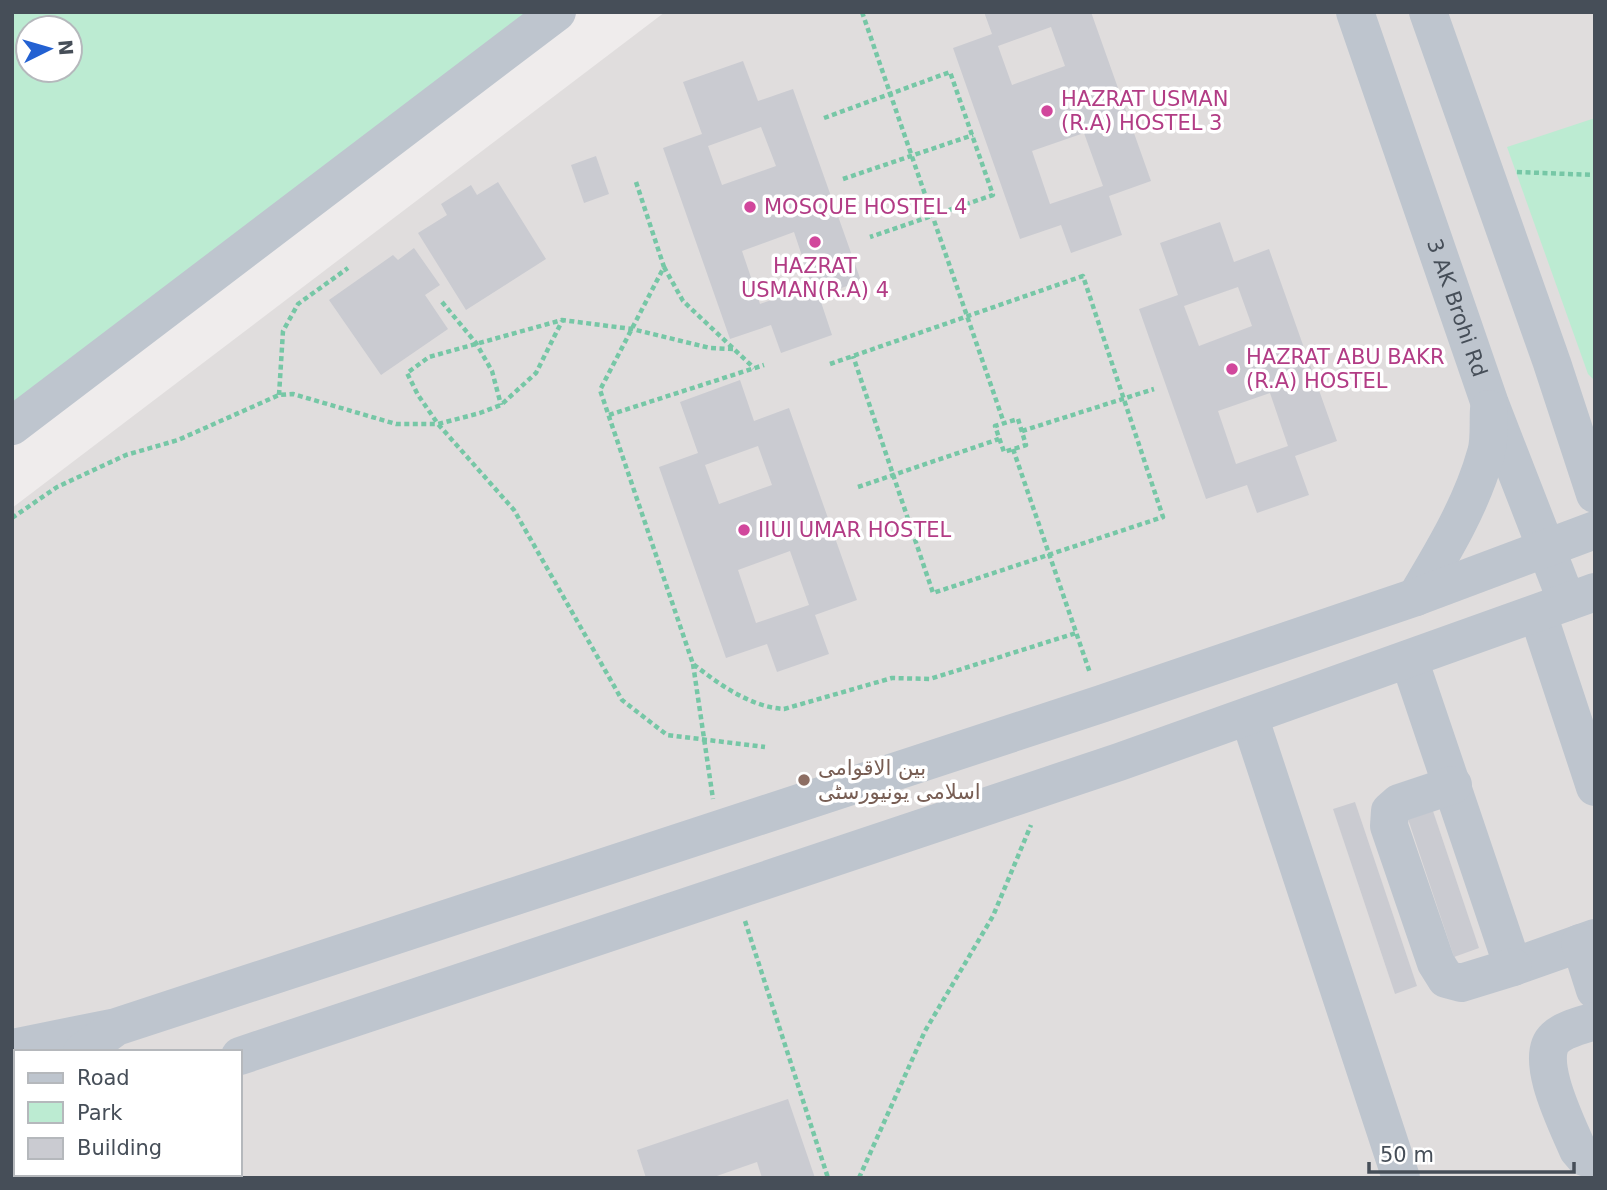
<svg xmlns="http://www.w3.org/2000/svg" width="1607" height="1190" font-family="'DejaVu Sans','Noto Naskh Arabic',sans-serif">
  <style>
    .education { fill: #e0dddd; fill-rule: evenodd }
    .green { fill: #bcebd2; fill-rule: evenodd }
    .building { fill: #cacbd1; fill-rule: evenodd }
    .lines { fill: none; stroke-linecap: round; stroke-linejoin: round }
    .path { stroke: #76c7a6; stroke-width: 4.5; stroke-dasharray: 5 3.5; stroke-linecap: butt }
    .minor { stroke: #bec5ce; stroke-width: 38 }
    .hotel-dot { fill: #d1479c; stroke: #fff; stroke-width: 2.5 }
    .education-dot { fill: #8d6e63; stroke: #fff; stroke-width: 2.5 }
    .labels { text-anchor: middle; stroke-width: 7; stroke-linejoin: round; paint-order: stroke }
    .hotel-label { font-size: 21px; fill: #b23c85; stroke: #fff; text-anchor: start }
    .street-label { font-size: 21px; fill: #464e58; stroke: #fff }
    .education-label { font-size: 21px; fill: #785e54; stroke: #fff; text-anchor: start }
  </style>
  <rect width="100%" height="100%" fill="#efecec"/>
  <path class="education" d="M665,12h930v1166h-1583v-670zM16,1052h224v122h-224z"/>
  <g class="green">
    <path d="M12,12h520l-520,392zM28,28h42v42h-42z"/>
    <polygon points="1595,118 1595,381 1588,374 1507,147"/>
  </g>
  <g class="building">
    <path d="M984,12h107l60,169 -42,15 13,39 -51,18 -10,-28 -41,14 -67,-191 39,-14zM1051,27l14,39 -53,19 -14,-39zM1084,133l19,53 -53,18 -18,-53z"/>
    <path d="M743,61l15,40 35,-12 68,192 -42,15 13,39 -51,18 -10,-28 -41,14 -67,-191 39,-14 -19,-52zM761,127l15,39 -54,19 -14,-39zM794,232l18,54 -52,18 -18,-53z"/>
    <polygon points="596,156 609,194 584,203 571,165"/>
    <polygon points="498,182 546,259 466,310 418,233 447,215 441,204 471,185 477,195"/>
    <path d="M1220,222l14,40 35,-13 68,192 -42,15 14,39 -52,18 -10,-28 -41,14 -67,-190 39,-14 -18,-52zM1238,287l14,39 -53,20 -15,-40zM1270,393l18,53 -52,18 -18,-53z"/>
    <polygon points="414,248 440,285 425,295 448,329 381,375 329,300 393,255 398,260"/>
    <path d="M740,380l14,41 35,-13 68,192 -42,15 14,39 -52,18 -10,-28 -41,14 -67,-191 39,-14 -18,-51zM758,446l14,39 -53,19 -14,-39zM790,551l19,54 -53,18 -18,-53z"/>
    <polygon points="1355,802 1417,986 1395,994 1333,809"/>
    <polygon points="1433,811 1479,948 1454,957 1408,819"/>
    <polygon points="788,1099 815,1178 762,1178 757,1162 711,1178 646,1178 637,1150"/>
  </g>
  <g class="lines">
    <g class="path">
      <polyline points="862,12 1004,423"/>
      <polyline points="824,118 950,72 993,195 870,237"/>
      <polyline points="1517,172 1595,175"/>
      <polyline points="843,179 973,135"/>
      <path d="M636,182l28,85 -64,123 93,274c26,20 57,43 91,45l108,-31 38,1 146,-46"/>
      <polyline points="664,267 683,301 754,368"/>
      <polyline points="442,302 476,343 492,371 501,405"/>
      <polyline points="733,349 710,348 632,329 562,320 429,357 407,373 418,395 438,424 514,510 622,700 667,735 765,747"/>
      <polyline points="830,364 1083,276 1163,517 933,593 853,356"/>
      <polyline points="279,395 283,331 298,304 348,268"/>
      <polyline points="609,415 764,365"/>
      <polygon points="1018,419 1026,445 1004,452 995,426"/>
      <polyline points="1022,431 1154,389"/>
      <polyline points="1013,449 1090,673"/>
      <polyline points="858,487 999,439"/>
      <polyline points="12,518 57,487 126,455 178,440 279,395 293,394 396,424 438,424 480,413 501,405 536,373 562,321"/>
      <polyline points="693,664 713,799"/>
      <polyline points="745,921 828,1178"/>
      <polyline points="859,1178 925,1031 993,916 1031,825"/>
    </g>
    <g class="minor">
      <path id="s1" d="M1355,12l135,392 77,198"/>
      <polyline points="1428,12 1552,363 1595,494"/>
      <polyline points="12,426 557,12"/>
      <path d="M1416,597c27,-45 56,-93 70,-144 4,-13 2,-30 3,-44"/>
      <polyline points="1538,614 1595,787"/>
      <polyline points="1409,659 1513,967 1595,938"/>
      <polyline points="1249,716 1401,1178"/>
      <polyline points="1453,785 1399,803 1390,811 1389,826 1436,963 1446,979 1461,983 1513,967"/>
      <polyline points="1580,943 1595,990"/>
      <path d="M1595,1021c-12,4 -31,8 -40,17 -22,20 13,88 23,112l6,7 11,4"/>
      <polyline points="12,1048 111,1028"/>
      <polyline points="82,1052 116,1027 1101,704 1416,597 1595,530"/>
      <polyline points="240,1056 1119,762 1595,592"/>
      <polyline points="13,1178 16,1151"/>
      <polyline points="75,1178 75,1174"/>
    </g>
  </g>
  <g class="hotel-dot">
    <circle cx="1047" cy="111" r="7"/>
    <circle cx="750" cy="207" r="7"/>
    <circle cx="815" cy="242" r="7"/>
    <circle cx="1232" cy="369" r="7"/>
    <circle cx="744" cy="530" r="7"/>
  </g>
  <circle class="education-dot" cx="804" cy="780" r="7"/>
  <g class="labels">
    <g class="hotel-label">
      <text x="1061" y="106">HAZRAT USMAN<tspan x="1061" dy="24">(R.A) HOSTEL 3</tspan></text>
      <text x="764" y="214">MOSQUE HOSTEL 4</text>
      <text x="815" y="273" text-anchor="middle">HAZRAT<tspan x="815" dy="24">USMAN(R.A) 4</tspan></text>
      <text x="1246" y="364">HAZRAT ABU BAKR<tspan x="1246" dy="24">(R.A) HOSTEL</tspan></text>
      <text x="758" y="537">IIUI UMAR HOSTEL</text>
    </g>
    <g class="street-label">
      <text dy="7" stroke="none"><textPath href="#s1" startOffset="313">3 AK Brohi Rd</textPath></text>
    </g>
    <g class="education-label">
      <text x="818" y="775">بین الاقوامی<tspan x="818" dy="24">اسلامی یونیورسٹی</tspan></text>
    </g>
  </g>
  <rect width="1607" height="1190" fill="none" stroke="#464e58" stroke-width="28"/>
  <rect x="14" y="1050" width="228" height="126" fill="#ffffff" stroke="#b5b8bc" stroke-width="2"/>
  <rect x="28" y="1073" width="35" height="10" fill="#bec5ce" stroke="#b5b8bc" stroke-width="2"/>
  <text x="77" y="1085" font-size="21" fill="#464e58">Road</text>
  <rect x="28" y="1102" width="35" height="21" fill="#bcebd2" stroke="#b5b8bc" stroke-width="2"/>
  <text x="77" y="1120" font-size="21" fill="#464e58">Park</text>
  <rect x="28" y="1138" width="35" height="21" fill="#cacbd1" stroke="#b5b8bc" stroke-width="2"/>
  <text x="77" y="1155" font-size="21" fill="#464e58">Building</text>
  <g transform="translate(49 49) rotate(85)"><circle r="33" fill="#ffffff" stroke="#b5b8bc" stroke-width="2"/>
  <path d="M0-5L12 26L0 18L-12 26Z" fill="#2361d2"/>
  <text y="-10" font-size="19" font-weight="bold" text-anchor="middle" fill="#464e58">N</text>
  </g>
  <path d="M1369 1162v10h205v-10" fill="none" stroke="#464e58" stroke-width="3.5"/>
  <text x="1380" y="1162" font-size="21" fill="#464e58" stroke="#ffffff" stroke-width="5" paint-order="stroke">50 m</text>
</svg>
